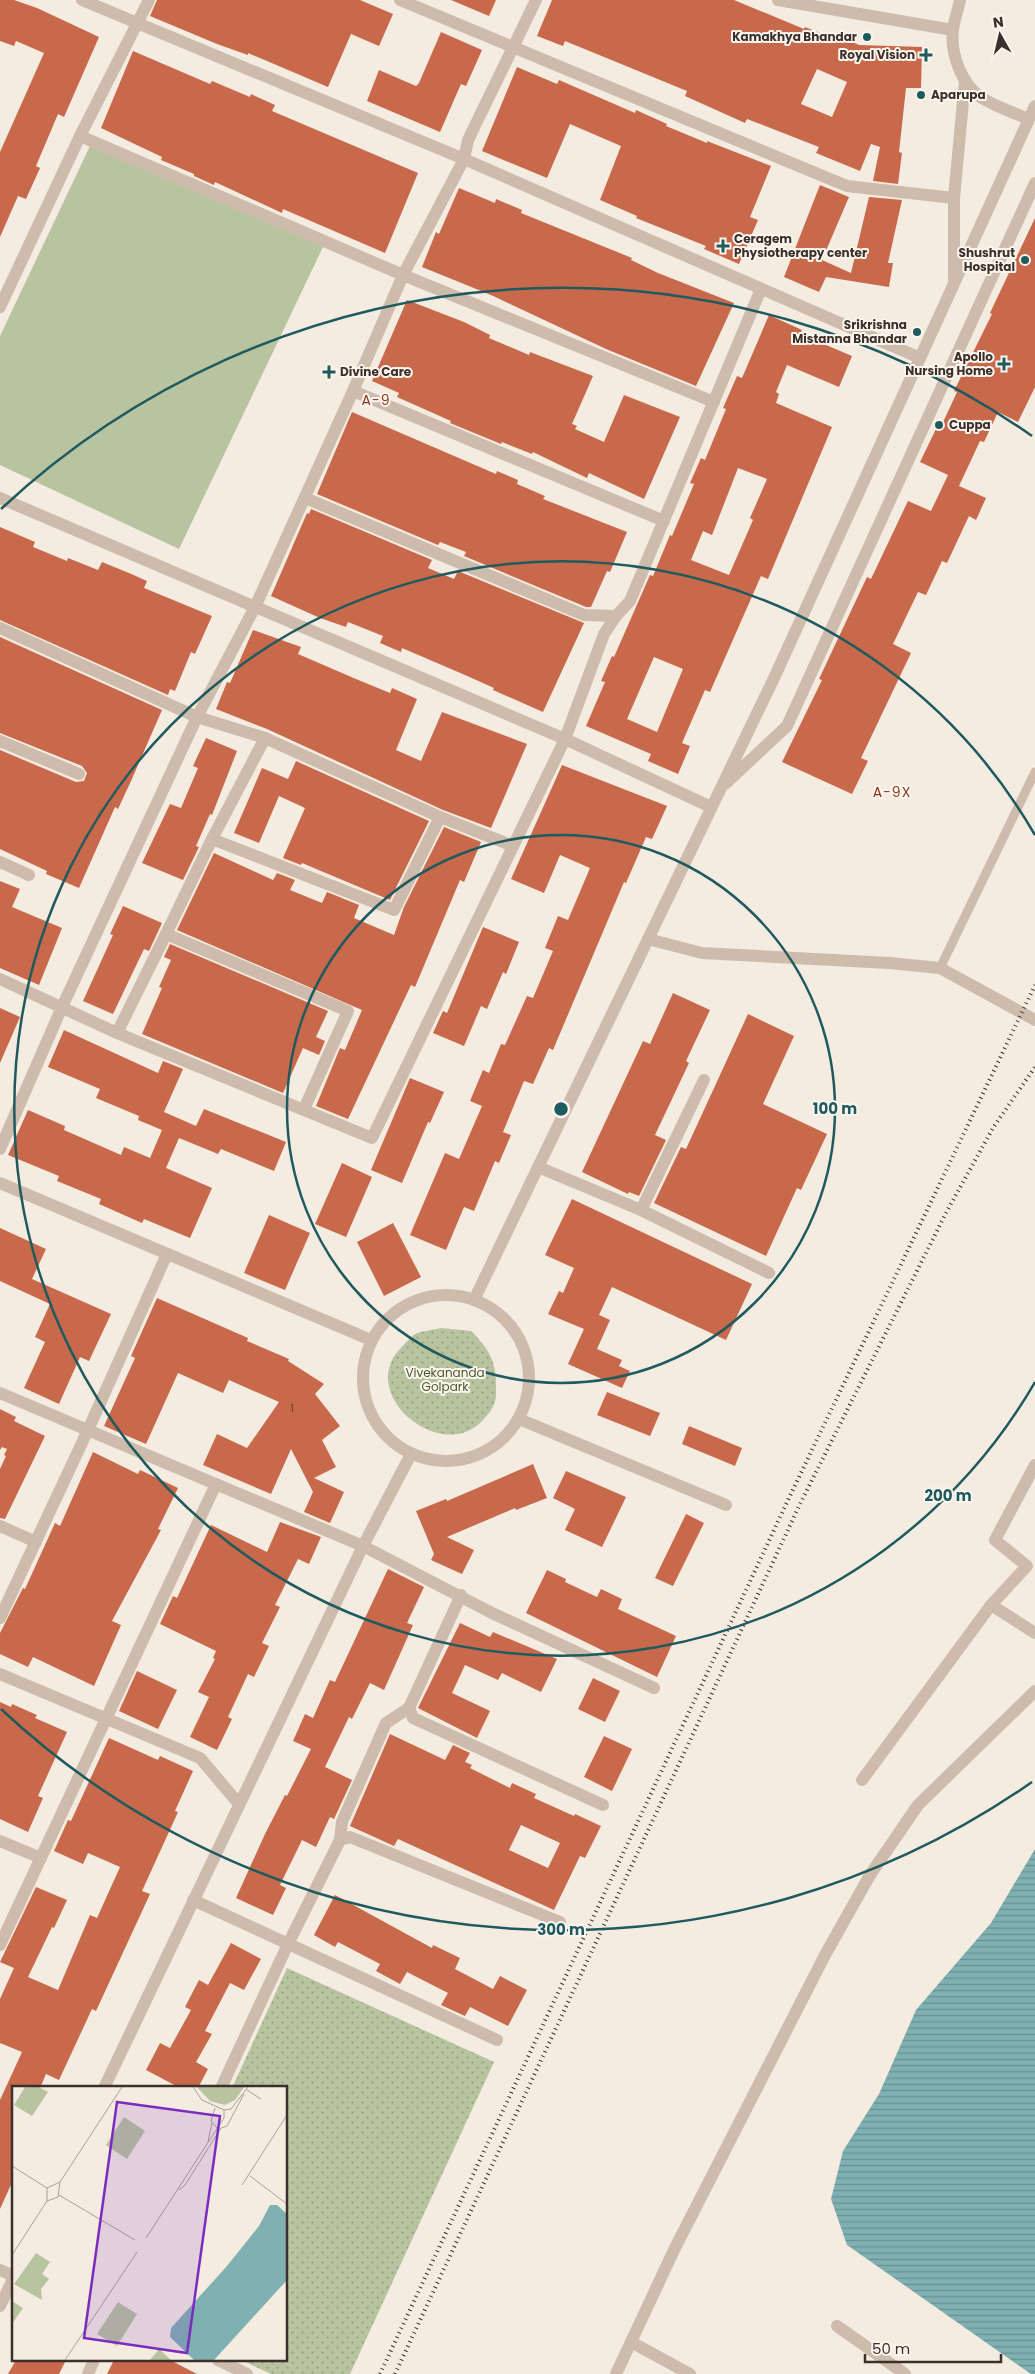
<svg xmlns="http://www.w3.org/2000/svg" width="1035" height="2374" font-family="Poppins,sans-serif">
  <style>
    .park { fill: url(#park-dots) }
    .pitch { fill: #b8c4a0 }
    .water { fill: url(#water-rules) }
    .building { fill: #c8694b; fill-rule: evenodd }
    .lines { fill: none; stroke-linecap: round; stroke-linejoin: round }
    .service { stroke: #cdbbac; stroke-width: 9 }
    .minor { stroke: #cdbbac; stroke-width: 12 }
    .tertiary { stroke: #cdbbac; stroke-width: 12 }
    .rail { stroke: #3b302b; stroke-width: 4; stroke-dasharray: 1 4; stroke-linecap: butt }
    .ring { fill: none; stroke: #1f5a5e; stroke-width: 2.5 }
    .poi-dot { fill: #1f5a5e; stroke: #fbf5ee; stroke-width: 2 }
    .labels { text-anchor: middle; stroke-width: 4; stroke-linejoin: round; paint-order: stroke }
    .number-label { font-size: 10px; fill: #5e3e33 }
    .poi-label { font-size: 12px; font-weight: bold; fill: #3b302b; stroke: #fbf5ee; text-anchor: end }
    .park-label { font-size: 12px; fill: #4a5a2e; stroke: #fbf5ee }
    .neighbourhood-label { font-size: 14px; letter-spacing: 1px; fill: #8c3b22; stroke: #fbf5ee }
    .inset-road { fill: none; stroke: #aaa098; stroke-width: 1 }
    .view { fill: #7b2cbf; fill-opacity: 0.15; stroke: #7b2cbf; stroke-width: 2.5 }
    .inset-edge { fill: none; stroke: #3b302b; stroke-width: 2.5 }
    .centre { fill: #1f5a5e; stroke: #fbf5ee; stroke-width: 2.5 }
    .ring-label { font-size: 15px; text-anchor: middle; font-weight: bold; fill: #1f5a5e; stroke: #fbf5ee; stroke-width: 4; stroke-linejoin: round; paint-order: stroke }
  </style>
  <defs>
    <pattern id="park-dots" width="8" height="8" patternUnits="userSpaceOnUse" patternTransform="scale(1.25)"><rect width="8" height="8" fill="#b8c4a0"/><path d="M2 2h.1M6 6h.1" fill="none" stroke="#97a083" stroke-width="1.8" stroke-linecap="round"/></pattern>
    <pattern id="water-rules" width="6" height="5" patternUnits="userSpaceOnUse" patternTransform="scale(1.25)"><rect width="6" height="5" fill="#7fb0b2"/><path d="M0 2.5h6" fill="none" stroke="#699091"/></pattern>
  </defs>
  <rect width="100%" height="100%" fill="#f4ebe1"/>
  <g class="park">
    <path d="M441,1328l30,3c22,22 26,34 25,64 0,12 -9,21 -17,29 -43,37 -122,-32 -78,-76 4,-4 9,-11 14,-14 7,-3 18,-4 26,-6z"/>
    <polygon points="287,1968 494,2062 350,2374 271,2374 241,2360 286,2360 286,2088 232,2088"/>
  </g>
  <polygon class="pitch" points="91,144 323,247 179,549 0,465 0,336"/>
  <polygon class="water" points="1035,1849 1035,2374 1031,2374 847,2245 831,2199 843,2151 879,2094 916,2010 991,1923"/>
  <g class="building">
    <polygon points="0,0 14,0 37,8 99,37 64,117 58,114 36,166 40,168 26,199 18,196 0,237 0,152 44,53 16,41 14,46 0,41"/>
    <polygon points="157,0 360,0 393,14 379,46 351,34 328,87 248,53 248,55 217,44 150,16"/>
    <polygon points="451,0 496,0 489,16"/>
    <path d="M552,0h182l70,29 1,-2 32,13 2,-4 20,9 63,2 -1,41h-15l-7,64 3,1 -4,31 -25,-3 7,-34 -9,-3 -11,27 -44,-18 3,-6 -72,-28 -2,4 -60,-27 2,-5 -122,-50 -2,5 -26,-10zM817,69l30,13 -15,35 -31,-13z"/>
    <polygon points="441,32 482,50 466,86 461,84 440,132 367,101 379,70 416,86 419,83"/>
    <polygon points="133,51 210,84 212,81 250,97 251,94 275,105 272,111 418,173 385,253 283,209 282,213 215,182 214,185 194,176 194,174 161,160 162,157 101,128"/>
    <polygon points="517,67 557,84 559,80 635,113 636,110 667,124 666,126 707,143 707,141 771,166 750,217 758,220 739,264 704,249 706,246 636,218 637,216 600,200 621,146 570,124 547,178 482,151"/>
    <polygon points="820,185 849,197 822,260 851,273 869,197 902,200 888,263 893,263 889,287 826,277 819,292 784,277"/>
    <polygon points="459,188 495,203 496,199 522,210 521,213 632,258 631,260 658,273 734,303 696,386 606,349 491,295 422,267 436,232 439,234"/>
    <polygon points="1035,218 1035,387 1018,422 998,412 984,442 980,441 959,486 986,498 976,520 969,516 947,563 942,561 926,595 918,592 893,644 911,653 861,758 868,761 852,794 782,762 822,680 819,679 867,577 871,579 908,501 931,511 948,475 920,462 936,429 939,431 957,392 954,391 992,314 990,313"/>
    <polygon points="407,300 464,322 490,335 489,338 529,355 530,352 593,376 572,424 577,426 575,429 604,442 624,395 680,417 644,499 589,473 587,478 533,452 532,454 502,442 501,444 450,423 451,421 397,397 399,393 372,381"/>
    <path d="M769,315l33,15 -2,4 52,22 -13,31 -52,-22 -11,27 3,2 -3,9 56,24 -64,152 -7,-3 -51,116 -5,-2 -23,53 8,3 -12,28 -30,-13 3,-7 -65,-28 19,-44 -4,-1 11,-25 2,1 36,-82 3,1 17,-41 2,1 22,-52 -4,-1 11,-25 4,2 21,-51 -3,-1 14,-32 5,2zM738,468l29,11 -17,39 3,2 -24,55 -38,-15 12,-29 9,4zM654,657l29,12 -26,63 -30,-13z"/>
    <polygon points="352,412 496,474 497,471 518,480 517,484 545,496 543,499 627,532 610,572 607,571 591,607 586,607 464,556 466,552 440,542 438,545 317,494"/>
    <polygon points="311,509 432,560 428,568 454,579 458,571 584,623 543,712 493,690 494,688 465,675 402,648 401,652 380,643 383,636 348,622 346,627 320,618 271,596 307,513 309,514"/>
    <polygon points="0,527 35,542 33,547 67,561 68,558 98,570 102,562 129,573 147,581 144,588 212,616 195,654 191,652 175,691 170,689 168,695 0,620"/>
    <polygon points="253,630 301,647 298,654 356,679 390,693 392,688 417,699 396,750 421,761 442,712 527,744 491,828 443,810 267,729 216,709 227,682 230,683"/>
    <polygon points="0,637 162,710 131,781 118,809 115,807 79,888 46,874 47,871 0,849 0,750 76,782 84,781 87,773 82,766 0,733"/>
    <polygon points="206,738 237,751 212,815 210,814 196,846 199,847 183,880 142,863 170,804 181,808 198,768 193,766"/>
    <polygon points="296,761 429,821 390,900 302,863 301,865 283,858 305,808 279,796 259,843 234,833 262,768 288,779"/>
    <polygon points="562,765 667,806 652,839 646,837 626,883 624,882 553,1050 549,1048 533,1084 524,1081 503,1132 511,1135 499,1163 495,1161 474,1211 464,1207 446,1250 410,1235 445,1153 459,1159 482,1106 470,1101 483,1070 489,1073 501,1044 505,1045 527,996 533,998 553,951 545,948 558,916 568,920 590,868 560,855 544,893 511,879"/>
    <polygon points="444,827 481,842 464,882 460,880 415,987 411,985 348,1119 316,1106 340,1048 345,1050 362,1010 177,930 214,853 273,880 277,873 295,880 290,890 322,903 327,892 359,905 354,918 394,935 404,907"/>
    <polygon points="0,881 20,889 12,907 62,928 39,985 0,968"/>
    <polygon points="123,906 162,923 149,951 144,949 113,1014 83,1001 113,935 110,934"/>
    <polygon points="483,927 519,942 506,974 503,972 487,1009 481,1006 464,1046 433,1033 443,1011 447,1013"/>
    <polygon points="170,944 328,1011 316,1037 325,1041 319,1055 303,1048 283,1093 142,1034 162,988 159,987 171,960 164,957"/>
    <polygon points="673,993 710,1010 686,1061 689,1063 655,1135 666,1140 639,1196 629,1192 628,1194 582,1172 643,1041 650,1044"/>
    <polygon points="0,1008 20,1017 0,1063"/>
    <polygon points="748,1014 794,1036 763,1104 827,1134 801,1190 797,1188 766,1256 654,1203 681,1147 686,1149"/>
    <polygon points="64,1030 158,1073 163,1061 183,1069 164,1112 196,1126 204,1109 286,1142 274,1171 221,1149 218,1154 179,1138 166,1168 212,1188 190,1238 144,1219 142,1223 99,1204 101,1199 57,1181 59,1176 8,1155 28,1110 65,1126 64,1130 121,1155 124,1147 150,1158 162,1130 138,1120 139,1116 96,1098 100,1089 48,1067"/>
    <polygon points="410,1078 444,1092 430,1123 428,1122 402,1183 371,1170"/>
    <polygon points="342,1163 372,1177 346,1237 315,1224"/>
    <polygon points="572,1199 752,1284 726,1340 612,1287 599,1315 610,1320 597,1349 622,1360 619,1366 630,1371 622,1388 568,1364 584,1329 548,1314 559,1291 563,1293 574,1268 545,1255"/>
    <polygon points="269,1215 310,1233 285,1290 244,1273"/>
    <polygon points="393,1223 421,1277 384,1296 357,1242"/>
    <polygon points="0,1228 46,1249 32,1279 111,1314 89,1361 80,1357 59,1404 24,1388 45,1342 35,1337 50,1304 0,1281"/>
    <polygon points="157,1298 248,1338 247,1341 289,1359 288,1361 324,1384 315,1394 340,1426 322,1440 336,1467 314,1478 344,1492 330,1523 304,1512 313,1492 291,1449 271,1494 203,1465 217,1434 247,1448 279,1402 229,1380 223,1393 178,1373 146,1444 104,1426 135,1358 131,1356"/>
    <polygon points="607,1392 660,1413 650,1436 597,1415"/>
    <polygon points="0,1409 16,1417 14,1421 45,1436 5,1519 0,1518 0,1469 6,1456 4,1455 7,1449 2,1447 0,1450"/>
    <polygon points="689,1426 742,1448 735,1466 682,1444"/>
    <polygon points="93,1452 138,1474 140,1470 178,1488 158,1529 161,1530 112,1621 121,1625 94,1686 33,1657 28,1667 0,1654 0,1633 23,1588 25,1589 55,1523 60,1526"/>
    <polygon points="533,1464 547,1498 516,1510 515,1508 447,1537 474,1550 462,1574 431,1560 434,1554 416,1511 446,1499 447,1501"/>
    <polygon points="566,1471 626,1497 602,1547 565,1530 575,1509 553,1498"/>
    <polygon points="686,1514 704,1523 673,1586 655,1578"/>
    <polygon points="280,1522 321,1537 309,1564 298,1559 275,1605 280,1607 262,1643 269,1646 254,1677 248,1674 228,1717 232,1719 217,1750 190,1737 209,1697 198,1692 215,1659 213,1658 216,1651 160,1624 173,1596 177,1598 211,1525 267,1552"/>
    <polygon points="388,1569 424,1587 407,1623 413,1625 384,1690 370,1683 352,1719 349,1717 325,1767 352,1780 334,1819 330,1817 316,1847 302,1840 280,1885 286,1888 273,1915 236,1898 265,1834 285,1795 287,1796 311,1749 293,1741 305,1714 313,1718 330,1680 335,1682"/>
    <polygon points="547,1570 566,1579 565,1582 597,1597 601,1589 622,1599 618,1609 676,1636 657,1677 526,1613"/>
    <polygon points="460,1623 490,1637 493,1632 557,1659 541,1692 502,1673 498,1680 465,1665 452,1693 490,1711 477,1738 418,1708"/>
    <polygon points="137,1671 177,1690 158,1729 119,1711"/>
    <polygon points="593,1678 620,1691 605,1722 578,1709"/>
    <polygon points="0,1702 11,1707 12,1704 37,1715 35,1718 67,1732 38,1796 43,1798 28,1832 0,1819"/>
    <path d="M390,1734l55,26 8,-15 17,8 -5,9 7,3 -2,3 40,20 2,-5 24,11 -2,4 40,18 1,-2 26,12 -16,32 -5,-2 -26,54 -156,-71 -4,7 -44,-20zM521,1825l39,18 -12,25 -39,-18z"/>
    <polygon points="604,1736 632,1749 612,1791 584,1777"/>
    <polygon points="109,1738 158,1760 160,1756 193,1771 175,1811 178,1812 142,1891 150,1894 96,2011 92,2009 59,2080 46,2074 40,2088 14,2088 14,2178 0,2209 0,2100 22,2052 0,2043 0,1999 14,1968 0,1962 36,1887 67,1900 54,1928 52,1927 28,1977 58,1990 90,1915 97,1918 120,1867 88,1853 83,1864 54,1851 68,1820 71,1821"/>
    <polygon points="335,1895 432,1948 433,1945 460,1958 455,1969 493,1989 500,1976 527,1990 508,2026 470,2007 465,2016 441,2005 448,1993 407,1972 400,1984 376,1971 380,1964 338,1942 335,1947 314,1935"/>
    <polygon points="231,1943 261,1959 244,1990 230,1983 205,2031 212,2034 196,2062 208,2069 198,2088 180,2088 146,2070 160,2043 170,2048 191,2010 185,2007 199,1980 208,1985"/>
    <polygon points="16,2360 66,2360 59,2374 8,2374"/>
    <polygon points="114,2360 170,2360 197,2374 107,2374"/>
  </g>
  <g class="lines">
    <polyline class="service" points="940,968 1035,772"/>
    <g class="minor">
      <polyline points="82,0 464,159 920,358"/>
      <polyline points="400,0 847,186 954,198"/>
      <polyline points="778,0 953,30"/>
      <polyline points="80,136 403,275 714,402"/>
      <polyline points="0,307 80,136 149,0"/>
      <polyline points="353,391 664,521"/>
      <polyline points="0,498 565,739 711,807"/>
      <polyline points="305,498 584,615 616,616 630,601 761,289"/>
      <polyline points="0,628 197,717 265,738 440,817 513,846"/>
      <polyline points="265,738 212,839 394,910 440,817"/>
      <polyline points="0,741 79,774"/>
      <polyline points="0,862 29,875"/>
      <polyline points="166,934 212,839"/>
      <polyline points="648,939 702,953 889,963 940,968 1035,1020"/>
      <polyline points="0,979 117,1033 372,1138 565,739 604,634 616,616"/>
      <polyline points="117,1033 166,934 348,1011 304,1109"/>
      <polyline points="0,1149 62,1007 197,717 255,607 353,391 403,275 464,159 468,140 536,0"/>
      <polyline points="538,1167 641,1210 769,1273"/>
      <polyline points="641,1210 704,1080"/>
      <polyline points="0,1393 363,1546 490,1612 654,1688"/>
      <polyline points="519,1419 726,1505"/>
      <polyline points="0,1526 36,1542"/>
      <polyline points="461,1595 409,1708 413,1718 603,1805"/>
      <polyline points="991,1605 1035,1633"/>
      <polyline points="0,1618 88,1430 167,1254"/>
      <polyline points="0,1674 200,1758 239,1804"/>
      <polyline points="862,1780 991,1605 1027,1566 995,1540 1035,1465"/>
      <polyline points="340,1840 342,1822 386,1723 409,1708"/>
      <polyline points="0,1841 41,1858"/>
      <polyline points="193,1900 497,2040"/>
      <polyline points="0,1945 216,1484"/>
      <polyline points="221,2088 288,1944 340,1840 350,1837 560,1922"/>
      <polyline points="0,2270 14,2276"/>
      <polyline points="837,2326 905,2374"/>
      <polyline points="631,2342 690,2374"/>
      <polyline points="218,2360 247,2374"/>
      <polyline points="88,2374 94,2360"/>
      <polyline points="616,2374 674,2250 825,1955 870,1875 918,1805 1035,1691"/>
    </g>
    <g class="tertiary">
      <path d="M960,0c-2,10 -6,20 -7,30 -3,23 9,56 29,68 14,9 31,14 46,21"/>
      <polyline points="954,279 954,198 965,80"/>
      <polyline points="726,783 787,726 1035,183"/>
      <polyline points="0,1183 371,1340"/>
      <circle cx="446" cy="1378" r="83"/>
      <polyline points="474,1300 775,676 1035,106"/>
      <polyline points="104,2088 363,1546 411,1454"/>
      <polyline points="0,2306 14,2277"/>
    </g>
    <g class="rail">
      <polyline points="380,2374 788,1500 1035,985"/>
      <polyline points="395,2374 800,1504 947,1211 993,1128 1035,1067"/>
    </g>
  </g>
  <g class="ring">
    <circle cx="561" cy="1109" r="274"/>
    <path d="M1035 1382A547 547 0 1 1 1035 835"/>
    <path d="M1032 1782A821 821 0 0 1 1 1709M1 509A821 821 0 0 1 1032 436"/>
  </g>
  <g class="poi-dot">
    <circle cx="867" cy="37" r="5"/>
    <path d="M923.5 47.5h5v5h5v5h-5v5h-5v-5h-5v-5h5z"/>
    <circle cx="921" cy="95" r="5"/>
    <path d="M720.5 238.5h5v5h5v5h-5v5h-5v-5h-5v-5h5z"/>
    <circle cx="1025" cy="260" r="5"/>
    <circle cx="917" cy="332" r="5"/>
    <path d="M1001.5 356.5h5v5h5v5h-5v5h-5v-5h-5v-5h5z"/>
    <path d="M326.5 364.5h5v5h5v5h-5v5h-5v-5h-5v-5h5z"/>
    <circle cx="939" cy="425" r="5"/>
  </g>
  <g class="labels">
    <g class="number-label">
      <text x="292" y="1412">1</text>
    </g>
    <g class="poi-label">
      <text x="857" y="41">Kamakhya Bhandar</text>
      <text x="915" y="59">Royal Vision</text>
      <text x="931" y="99" text-anchor="start">Aparupa</text>
      <text x="734" y="243" text-anchor="start">Ceragem<tspan x="734" dy="14">Physiotherapy center</tspan></text>
      <text x="1015" y="257">Shushrut<tspan x="1015" dy="14">Hospital</tspan></text>
      <text x="907" y="329">Srikrishna<tspan x="907" dy="14">Mistanna Bhandar</tspan></text>
      <text x="993" y="361">Apollo<tspan x="993" dy="14">Nursing Home</tspan></text>
      <text x="340" y="376" text-anchor="start">Divine Care</text>
      <text x="949" y="429" text-anchor="start">Cuppa</text>
    </g>
    <g class="park-label">
      <text x="445" y="1377">Vivekananda<tspan x="445" dy="14">Golpark</tspan></text>
    </g>
    <g class="neighbourhood-label">
      <text x="376" y="405">A-9</text>
      <text x="892" y="797">A-9X</text>
    </g>
  </g>
  <g transform="translate(12 2086)">
    <rect width="275" height="275" fill="#f4ebe1"/>
    <path d="M13,1h14l9,5 -16,24 -18,-11zM185,1h47l-9,13 -10,5 -15,-4zM24,167l14,9 -8,12 7,5 -8,10 1,11 -28,-16zM0,215l11,7 -11,16zM106,216l19,12 -20,32 -20,-12zM147,263l12,11h-21z" fill="#b8c4a0"/>
    <path d="M112,31l21,14 -18,28 -21,-14z" fill="#b8c4a0"/>
    <path d="M258,119h7l10,9v66l-73,80h-20l-24,-23 1,-9 56,-62 32,-40z" fill="#7fb0b2"/>
    <path class="inset-road" d="M181,1l9,13 22,10 7,-1 17,-22M235,4l14,9M203,22l-4,13 6,7M196,56l4,-19M0,80l35,22M238,90l37,28M230,99l45,-70M167,104l6,-5 36,-57 6,-2 17,-32M47,109l76,45M35,115l11,-4 2,-15M134,152l78,-120v-8M0,169l35,-54v-13l13,-6 62,-95M53,274l72,-108"/>
    <path class="view" d="M105,16l103,14 -33,237 -103,-15z"/>
    <rect width="275" height="275" class="inset-edge"/>
  </g>
  <circle cx="561" cy="1109" r="8" class="centre"/>
  <g class="ring-label">
    <text x="835" y="1114">100 m</text>
    <text x="948" y="1501">200 m</text>
    <text x="561" y="1935">300 m</text>
  </g>
  <g transform="translate(1000 35) rotate(352)" stroke="#fbf5ee" stroke-width="4" paint-order="stroke">
  <path d="M0-4L9 19L0 12L-9 19Z" fill="#3b302b"/>
  <text y="-8" font-size="14" font-weight="bold" text-anchor="middle" fill="#3b302b">N</text>
  </g>
  <path d="M865 2354v8h136v-8" fill="none" stroke="#3b302b" stroke-width="2.5"/>
  <text x="872" y="2354" font-size="15" fill="#3b302b" stroke="#fbf5ee" stroke-width="4" paint-order="stroke">50 m</text>
</svg>
